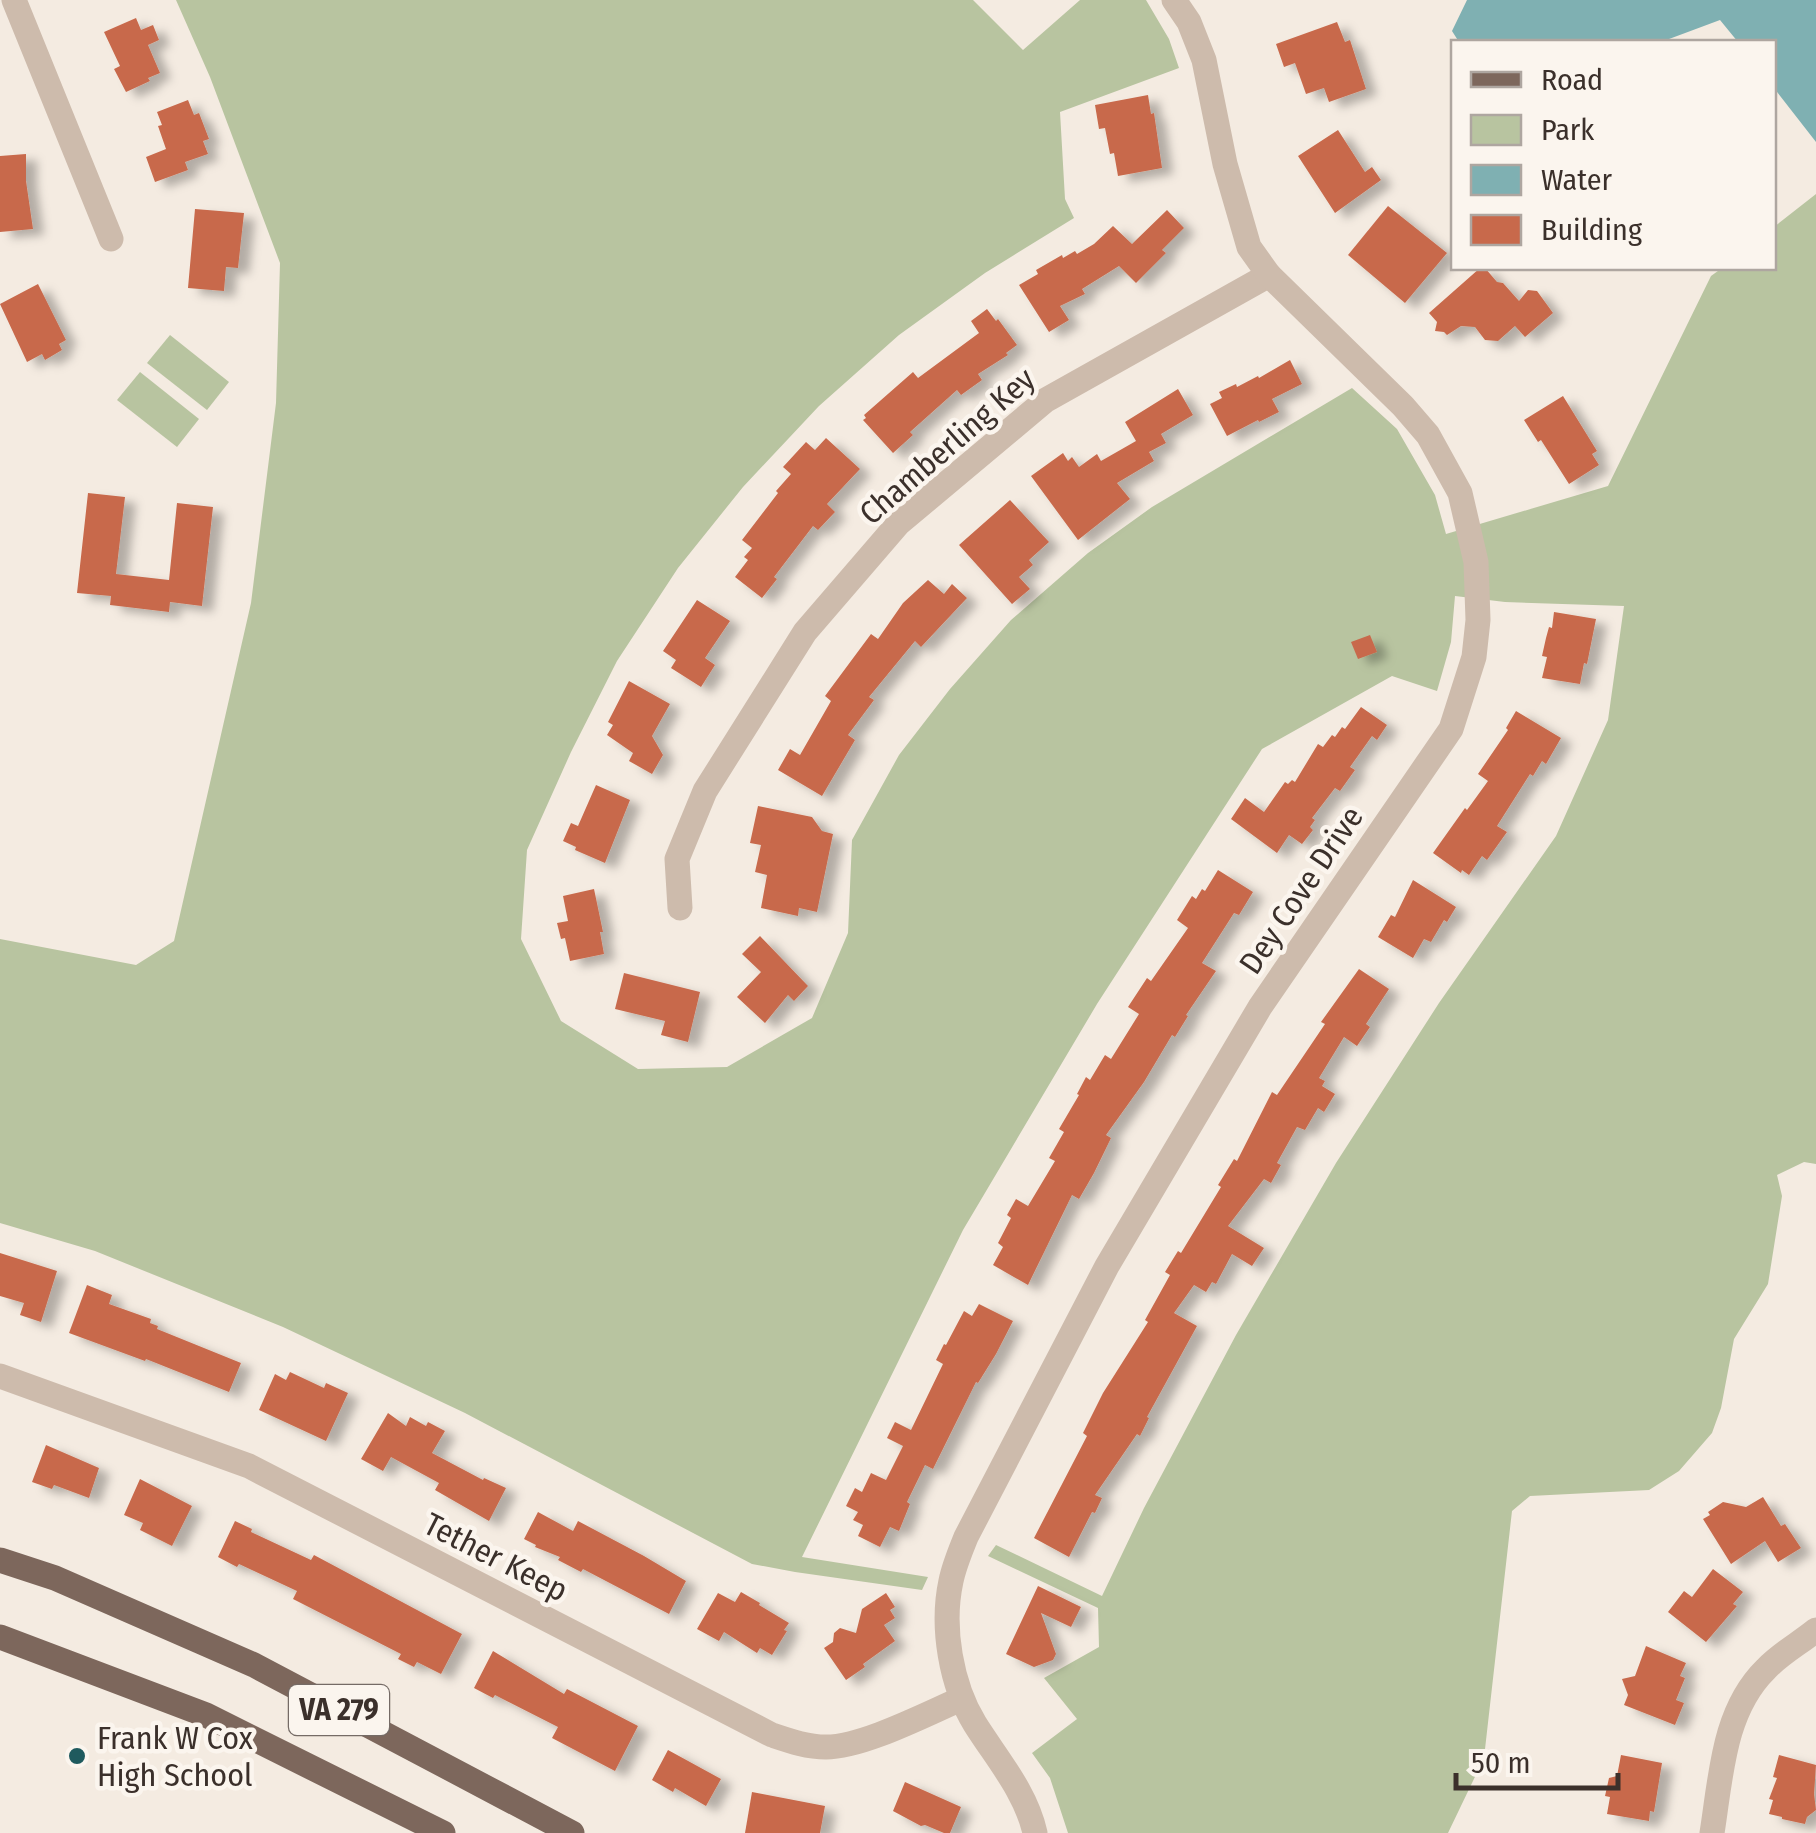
<svg xmlns="http://www.w3.org/2000/svg" width="1816" height="1833" font-family="'Fira Sans Condensed',sans-serif">
  <style>
    .green { fill: #b8c4a0 }
    .water { fill: #7fb0b2 }
    .building { fill: #c8694b; filter: url(#shadow) }
    .lines { fill: none; stroke-linecap: round; stroke-linejoin: round }
    .minor { stroke: #cdbbac; stroke-width: 25 }
    .primary { stroke: #7d675c; stroke-width: 25 }
    .poi-dot { fill: #1f5a5e; stroke: #fbf5ee; stroke-width: 4 }
    .labels { text-anchor: middle; stroke-width: 9; stroke-linejoin: round; paint-order: stroke }
    .shield { fill: #fbf5ee; stroke: #756b66; stroke-width: 2.5 }
    .shield-label { font-size: 30px; font-weight: bold; fill: #3b302b }
    .street-label { font-size: 32px; fill: #3b302b; stroke: #fbf5ee }
    .poi-label { font-size: 32px; fill: #3b302b; stroke: #fbf5ee; text-anchor: start }
  </style>
  <defs>
    <filter id="shadow"><feDropShadow dx="11" dy="6" stdDeviation="5" flood-color="#0004"/></filter>
  </defs>
  <rect width="100%" height="100%" fill="#f4ebe1"/>
  <g class="green">
    <polygon points="176,0 973,0 1023,50 1080,0 1146,0 1169,39 1179,68 1060,112 1065,199 1074,218 985,273 899,335 819,406 743,487 678,568 617,661 571,752 527,850 521,939 561,1021 638,1069 727,1067 812,1018 848,933 852,840 899,755 950,689 1011,620 1088,553 1152,507 1352,388 1397,429 1435,495 1446,534 1608,486 1711,276 1722,268 1774,268 1774,227 1816,194 1816,1164 1804,1162 1777,1175 1782,1196 1768,1284 1734,1339 1721,1408 1712,1433 1679,1471 1649,1490 1530,1496 1512,1511 1484,1758 1448,1833 1068,1833 1050,1778 1032,1753 1077,1719 1044,1678 1099,1647 1098,1608 988,1556 996,1545 1102,1596 1144,1508 1236,1335 1336,1163 1439,1003 1556,836 1608,720 1624,606 1505,602 1455,596 1451,642 1437,691 1392,676 1262,749 1097,1004 963,1230 802,1557 928,1577 922,1590 795,1572 752,1564 465,1413 283,1327 95,1251 0,1223 0,939 136,965 174,941 251,603 276,403 280,263 210,77"/>
    <polygon points="170,335 229,382 207,410 147,363"/>
    <polygon points="140,372 199,419 177,447 117,400"/>
  </g>
  <polygon class="water" points="1467,0 1816,0 1816,142 1774,88 1774,42 1738,42 1720,20 1661,42 1459,42 1452,31"/>
  <g class="building">
    <polygon points="136,18 141,30 153,25 159,40 148,45 160,73 148,78 150,81 126,92 114,69 120,66 104,32"/>
    <polygon points="1337,22 1345,42 1350,40 1366,89 1329,102 1324,88 1306,94 1295,63 1284,67 1276,44"/>
    <polygon points="1148,95 1151,114 1154,113 1162,168 1118,176 1114,153 1110,154 1105,128 1099,129 1095,105"/>
    <polygon points="188,100 194,115 199,113 209,139 203,141 208,154 185,162 188,170 155,182 146,157 166,149 158,126 162,125 157,112"/>
    <polygon points="1338,130 1365,172 1372,167 1381,180 1335,213 1298,156"/>
    <polygon points="26,154 26,181 33,229 0,232 0,156"/>
    <polygon points="1388,206 1447,253 1405,303 1348,255"/>
    <polygon points="195,209 244,213 238,268 226,267 224,291 188,288"/>
    <polygon points="1167,210 1184,228 1162,250 1166,253 1136,283 1119,266 1082,289 1085,294 1060,306 1069,320 1049,332 1019,285 1038,274 1036,270 1062,255 1063,258 1075,251 1077,254 1094,244 1113,226 1132,244"/>
    <polygon points="1480,268 1485,268 1497,282 1503,283 1519,301 1528,290 1537,291 1553,313 1525,337 1515,326 1498,341 1485,340 1475,327 1461,326 1447,335 1444,332 1435,331 1437,322 1429,313"/>
    <polygon points="38,284 66,340 59,344 62,350 45,360 42,354 27,362 0,304"/>
    <polygon points="987,309 996,321 998,319 1017,345 1006,353 1008,355 978,374 982,380 961,395 957,390 910,432 913,435 893,453 863,420 866,418 864,415 913,372 918,378 979,333 971,321"/>
    <polygon points="1290,360 1302,384 1272,399 1279,412 1259,422 1258,420 1227,436 1210,404 1222,398 1219,392 1236,384 1237,387 1258,376 1259,378"/>
    <polygon points="1178,389 1193,415 1161,434 1166,443 1149,452 1154,461 1117,483 1130,499 1078,540 1031,476 1063,453 1068,461 1072,457 1079,467 1097,454 1101,461 1136,441 1125,422"/>
    <polygon points="1563,396 1597,451 1592,454 1599,465 1569,484 1541,440 1538,442 1524,420"/>
    <polygon points="826,438 860,469 827,504 835,512 818,530 813,526 774,577 777,579 762,598 735,577 748,560 744,557 752,548 742,540 778,493 776,491 791,474 783,467 806,442 815,450"/>
    <polygon points="88,493 125,497 116,574 169,580 177,503 213,507 202,606 170,602 169,612 110,605 111,596 77,593"/>
    <polygon points="1010,500 1049,542 1029,560 1033,565 1019,577 1030,589 1012,604 959,545"/>
    <polygon points="928,580 944,594 952,584 967,598 921,647 915,641 869,697 874,700 848,735 855,740 822,796 778,770 790,749 800,755 831,701 825,696 871,634 878,639 903,603"/>
    <polygon points="697,600 730,621 705,658 715,665 701,687 671,668 676,660 663,651"/>
    <polygon points="1554,612 1596,619 1587,664 1584,663 1580,684 1542,678 1547,657 1542,656 1546,638 1549,627 1552,628"/>
    <polygon points="1370,635 1377,652 1358,659 1351,642"/>
    <polygon points="629,681 670,704 652,736 663,755 652,774 629,761 633,753 607,735 613,725 608,722"/>
    <polygon points="1361,707 1387,725 1377,740 1372,736 1350,767 1355,770 1340,791 1335,788 1312,818 1315,820 1310,827 1313,830 1302,844 1289,835 1277,853 1231,819 1245,798 1264,812 1285,782 1288,784 1292,780 1295,782 1318,744 1323,747 1332,735 1335,737 1342,727 1345,729"/>
    <polygon points="1516,711 1561,738 1546,764 1542,761 1533,776 1530,774 1497,826 1507,832 1487,860 1482,856 1469,875 1462,870 1461,873 1433,853 1465,808 1467,810 1488,781 1478,774 1508,730 1506,728"/>
    <polygon points="596,785 630,800 605,863 575,850 576,847 563,841 571,823 578,826"/>
    <polygon points="758,806 812,817 822,831 833,834 817,912 799,908 798,916 761,908 767,875 755,872 761,845 750,843"/>
    <polygon points="1218,870 1253,892 1239,915 1234,913 1202,963 1216,971 1186,1015 1188,1016 1175,1037 1172,1035 1144,1082 1106,1135 1111,1138 1094,1173 1079,1199 1072,1195 1028,1285 993,1265 1003,1247 998,1243 1011,1218 1007,1215 1016,1199 1028,1206 1055,1161 1049,1158 1064,1132 1059,1129 1079,1095 1077,1094 1086,1077 1090,1080 1105,1055 1111,1059 1139,1014 1128,1007 1147,978 1151,981 1188,928 1177,920 1192,896 1196,899 1202,889 1205,891"/>
    <polygon points="1413,880 1456,907 1447,922 1444,920 1431,942 1424,939 1413,958 1378,937 1391,915 1395,917"/>
    <polygon points="594,889 603,932 600,932 604,954 570,961 565,938 561,939 557,923 568,921 563,896"/>
    <polygon points="760,936 808,986 794,1001 788,995 765,1023 737,997 761,972 742,954"/>
    <polygon points="1359,969 1389,989 1366,1024 1370,1027 1357,1046 1344,1037 1319,1078 1325,1081 1322,1086 1335,1094 1324,1112 1318,1108 1305,1130 1297,1127 1277,1163 1281,1165 1271,1183 1264,1179 1228,1226 1264,1248 1252,1266 1232,1254 1216,1284 1212,1282 1206,1292 1194,1285 1174,1313 1197,1326 1147,1417 1149,1418 1140,1436 1137,1434 1095,1495 1102,1498 1095,1513 1092,1512 1069,1557 1034,1538 1087,1436 1083,1433 1103,1393 1148,1322 1145,1320 1170,1275 1165,1272 1178,1251 1181,1253 1221,1187 1218,1185 1234,1159 1237,1161 1272,1092 1277,1095 1325,1024 1321,1022"/>
    <polygon points="624,973 700,992 688,1042 661,1035 665,1021 615,1009"/>
    <polygon points="0,1253 57,1271 41,1322 20,1315 24,1303 0,1296"/>
    <polygon points="87,1285 112,1295 109,1304 151,1319 150,1323 158,1326 157,1329 241,1363 229,1392 146,1359 145,1361 69,1333"/>
    <polygon points="979,1304 1013,1321 996,1354 978,1383 976,1382 933,1469 925,1465 907,1502 910,1504 899,1531 890,1527 880,1547 858,1536 863,1525 853,1520 858,1512 846,1506 855,1488 862,1492 871,1473 886,1480 903,1446 887,1438 895,1422 911,1430 943,1364 936,1360 944,1344 946,1345 964,1311 972,1316"/>
    <polygon points="290,1372 324,1388 326,1383 348,1393 326,1441 259,1410 275,1374 286,1380"/>
    <polygon points="388,1413 406,1426 410,1417 426,1426 428,1422 445,1431 432,1453 483,1480 484,1478 506,1488 489,1521 435,1490 439,1483 391,1457 383,1471 361,1459"/>
    <polygon points="46,1445 99,1468 89,1498 54,1485 52,1489 32,1482"/>
    <polygon points="140,1479 192,1506 172,1546 140,1530 143,1523 124,1515"/>
    <polygon points="1763,1497 1781,1526 1785,1524 1801,1548 1778,1562 1765,1541 1731,1564 1703,1519 1710,1515 1708,1512 1723,1502 1746,1507"/>
    <polygon points="538,1512 573,1531 578,1521 644,1556 686,1581 669,1614 583,1569 581,1572 558,1560 560,1557 535,1547 536,1545 524,1539"/>
    <polygon points="235,1521 252,1529 251,1532 311,1560 314,1555 462,1634 441,1674 417,1662 414,1667 398,1659 401,1654 293,1599 297,1591 239,1564 237,1567 218,1557"/>
    <polygon points="1713,1569 1743,1592 1733,1604 1737,1606 1706,1642 1668,1612 1684,1591 1692,1597"/>
    <polygon points="1038,1586 1081,1607 1071,1627 1041,1613 1056,1654 1053,1660 1034,1667 1006,1654"/>
    <polygon points="741,1592 760,1603 759,1605 789,1623 784,1630 787,1631 772,1655 760,1648 757,1653 724,1632 719,1641 697,1629 718,1593 735,1602"/>
    <polygon points="886,1593 895,1607 890,1610 895,1618 884,1625 895,1641 863,1664 865,1667 846,1680 824,1648 833,1642 834,1633 840,1628 856,1633 862,1609"/>
    <polygon points="1646,1646 1686,1663 1680,1676 1685,1678 1676,1700 1684,1703 1675,1725 1624,1705 1628,1695 1622,1679 1635,1676"/>
    <polygon points="493,1651 564,1694 567,1689 638,1726 615,1771 552,1738 558,1727 495,1695 493,1698 474,1688"/>
    <polygon points="668,1750 721,1779 706,1806 675,1788 673,1792 652,1780"/>
    <polygon points="1621,1755 1662,1763 1654,1812 1650,1811 1649,1821 1607,1814 1610,1797 1605,1796 1609,1778 1617,1776"/>
    <polygon points="1779,1755 1816,1765 1814,1794 1816,1810 1807,1817 1805,1824 1782,1819 1782,1817 1769,1814 1773,1800 1769,1799 1777,1778 1773,1777"/>
    <polygon points="905,1782 961,1807 950,1833 944,1833 925,1825 921,1826 893,1811"/>
    <polygon points="752,1792 825,1806 820,1833 745,1833"/>
  </g>
  <g class="lines">
    <g class="minor">
      <polyline points="14,0 111,239"/>
      <polyline points="680,908 677,859 705,791 805,632 898,524 1046,400 1269,275"/>
      <path d="M0,1376l249,90 523,269c18,6 35,12 54,12 37,0 100,-33 135,-48"/>
      <path d="M1035,1833c-9,-41 -38,-74 -60,-109 -24,-39 -34,-97 -24,-143 3,-15 9,-29 15,-44l141,-271 153,-259 191,-278 23,-72 4,-37 -2,-58 -16,-69 -32,-58 -25,-29 -134,-131 -20,-28 -24,-83 -21,-104 -15,-38 -15,-22"/>
      <path d="M1712,1833c9,-56 11,-122 54,-164 14,-15 34,-26 50,-39"/>
    </g>
    <g class="primary">
      <polyline points="0,1560 55,1578 254,1665 572,1833"/>
      <polyline points="0,1637 206,1715 443,1833"/>
    </g>
  </g>
  <circle class="poi-dot" cx="77" cy="1756" r="10"/>
  <g class="labels">
    <rect class="shield" x="289" y="1685" width="100" height="50" rx="8"/>
    <g class="shield-label">
      <text x="339" y="1720">VA 279</text>
    </g>
    <g class="street-label">
      <text transform="translate(947 446) rotate(-41)" y="11">Chamberling Key</text>
      <text transform="translate(1301 890) rotate(-56)" y="11">Dey Cove Drive</text>
      <text transform="translate(496 1557) rotate(27)" y="11">Tether Keep</text>
    </g>
    <g class="poi-label">
      <text x="97" y="1749">Frank W Cox<tspan x="97" dy="37">High School</tspan></text>
    </g>
  </g>
  <rect x="1451" y="40" width="325" height="230" fill="#fbf5ee" stroke="#aea6a0" stroke-width="2.5"/>
  <rect x="1471" y="72" width="50" height="15" fill="#7d675c" stroke="#aea6a0" stroke-width="2.5"/>
  <text x="1541" y="90" font-size="30" fill="#3b302b">Road</text>
  <rect x="1471" y="115" width="50" height="30" fill="#b8c4a0" stroke="#aea6a0" stroke-width="2.5"/>
  <text x="1541" y="140" font-size="30" fill="#3b302b">Park</text>
  <rect x="1471" y="165" width="50" height="30" fill="#7fb0b2" stroke="#aea6a0" stroke-width="2.5"/>
  <text x="1541" y="190" font-size="30" fill="#3b302b">Water</text>
  <rect x="1471" y="215" width="50" height="30" fill="#c8694b" stroke="#aea6a0" stroke-width="2.5"/>
  <text x="1541" y="240" font-size="30" fill="#3b302b">Building</text>
  <path d="M1456 1773v15h162v-15" fill="none" stroke="#3b302b" stroke-width="5"/>
  <text x="1471" y="1773" font-size="30" fill="#3b302b" stroke="#fbf5ee" stroke-width="8" paint-order="stroke">50 m</text>
</svg>
